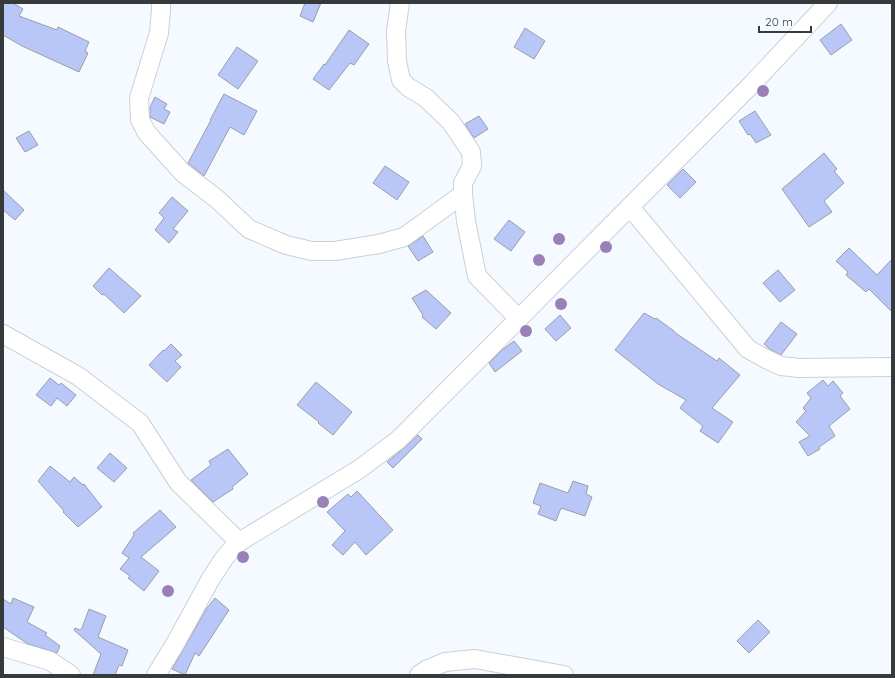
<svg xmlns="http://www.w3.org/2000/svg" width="895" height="678" font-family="Quicksand,sans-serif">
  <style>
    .building { fill: #b8c7f8; stroke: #9c9ea4 }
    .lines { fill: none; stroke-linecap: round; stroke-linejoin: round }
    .minor-casing { stroke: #cad0d4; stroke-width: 20 }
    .minor { stroke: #fff; stroke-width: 18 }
    .tree { fill: #9980b6 }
  </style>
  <rect width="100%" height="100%" fill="#f4faff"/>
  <g class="building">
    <polygon points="3,3 13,3 23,9 19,16 57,30 58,27 89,42 85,51 88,53 79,72 22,46 3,35"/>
    <polygon points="305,3 321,3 313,22 300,16"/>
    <polygon points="841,24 852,40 831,55 820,40"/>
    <polygon points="525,28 545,41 534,59 514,47"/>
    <polygon points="349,30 369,44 354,65 350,63 329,90 313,79 324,64 325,65"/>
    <polygon points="237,47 258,61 238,89 218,75"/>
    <polygon points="224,94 257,111 244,135 230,127 204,176 188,163 211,120 210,120"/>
    <polygon points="155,97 167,104 164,109 170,112 164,124 150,117 150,107"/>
    <polygon points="755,111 771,135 756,143 750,134 748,135 739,121"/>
    <polygon points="479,116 488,129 474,138 465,124"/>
    <polygon points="29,131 38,145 25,152 16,138"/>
    <polygon points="824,153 837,169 834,171 844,183 824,201 832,212 809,227 782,189"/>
    <polygon points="385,166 409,182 397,200 373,183"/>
    <polygon points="683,169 696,182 680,198 667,185"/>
    <polygon points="3,190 24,210 15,220 3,210"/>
    <polygon points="172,197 188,211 173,229 178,232 169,243 155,230 164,218 159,213"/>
    <polygon points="509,220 525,232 511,251 494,239"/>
    <polygon points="423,236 433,252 418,261 408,246"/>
    <polygon points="849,248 877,275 892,259 892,312 869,289 866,292 846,275 848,272 836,261"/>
    <polygon points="109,268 141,296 124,313 104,294 102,295 93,286"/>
    <polygon points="778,270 795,290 780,302 763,283"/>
    <polygon points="426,290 451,313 436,329 422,317 423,315 412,298"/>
    <polygon points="644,313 655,319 656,318 674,331 674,332 717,361 719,358 740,375 712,408 733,422 718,443 700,431 703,426 680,408 686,400 658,384 615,350"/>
    <polygon points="560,315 571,328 556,341 545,329"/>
    <polygon points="781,322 797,334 781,355 771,350 764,344"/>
    <polygon points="514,341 522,351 495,372 489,363 502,350"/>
    <polygon points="171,344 182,355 175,361 181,367 167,382 149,365 163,350 164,351"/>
    <polygon points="50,378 59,385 61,383 76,395 67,406 57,398 51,406 36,395"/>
    <polygon points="823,380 828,386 833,381 843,393 840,396 850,409 829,426 835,436 819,447 820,449 808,456 799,442 810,436 796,422 806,411 803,408 811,398 807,393"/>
    <polygon points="316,382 352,412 333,435 318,423 319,422 297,405"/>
    <polygon points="418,435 422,439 393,468 387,462 404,448"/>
    <polygon points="228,449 248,474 232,487 233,489 213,502 191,480 211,465 209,461"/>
    <polygon points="110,453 127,468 114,482 97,468"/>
    <polygon points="50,466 70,482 74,477 83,485 84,484 102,507 78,527 63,512 64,511 38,481"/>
    <polygon points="573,481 588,486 586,494 592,497 585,516 561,508 556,521 538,514 541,506 533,503 540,483 568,493"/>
    <polygon points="357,491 393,530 366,555 355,542 343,555 332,545 345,531 327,512 348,494 351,497"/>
    <polygon points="160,510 176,527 141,557 159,571 144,591 128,578 130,576 120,569 129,558 122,553 134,535 133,533"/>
    <polygon points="13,598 34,607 27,622 47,633 45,635 60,646 57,653 28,644 3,627 3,599 11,604"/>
    <polygon points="215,598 229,610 199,656 195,653 185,675 172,669 207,608"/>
    <polygon points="89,609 106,616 98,637 128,650 122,666 119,665 115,675 93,675 101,654 74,630 75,628 80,630 82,628"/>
    <polygon points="758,620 770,632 749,653 737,641"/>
  </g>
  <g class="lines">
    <defs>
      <g id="minor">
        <polyline points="161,3 161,10 159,33 139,98 140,120 147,133 183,173 217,199 249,229 286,245 312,251 335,251 379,244 404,237 463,194"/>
        <polyline points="400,3 396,31 397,61 401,80 408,87 426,98 451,122 471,152 472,166 463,183 463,194 466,221 477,276 518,318"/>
        <polyline points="630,207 748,349 766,359 781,366 799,368 892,367"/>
        <polyline points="3,334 78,376 140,423 178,482 239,542"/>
        <polyline points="3,647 50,661 71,675"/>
        <polyline points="156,675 175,644 210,580 225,557 239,542 358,470 398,440 753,83 828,3"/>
        <polyline points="419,675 426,670 445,662 475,659 564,675"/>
      </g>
    </defs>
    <use href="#minor" class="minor-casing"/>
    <use href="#minor" class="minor"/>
  </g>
  <g class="tree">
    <circle cx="763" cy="91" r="6"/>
    <circle cx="559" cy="239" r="6"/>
    <circle cx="606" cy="247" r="6"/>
    <circle cx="539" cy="260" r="6"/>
    <circle cx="561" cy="304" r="6"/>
    <circle cx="526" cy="331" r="6"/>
    <circle cx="323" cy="502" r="6"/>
    <circle cx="243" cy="557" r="6"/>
    <circle cx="168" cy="591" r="6"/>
  </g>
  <rect width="895" height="678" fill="none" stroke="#373a3b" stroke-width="8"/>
  <path d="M759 26v6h52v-6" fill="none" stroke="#373a3b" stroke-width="2"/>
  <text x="765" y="26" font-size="12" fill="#373a3b" stroke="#f4faff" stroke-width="3" paint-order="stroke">20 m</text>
</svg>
